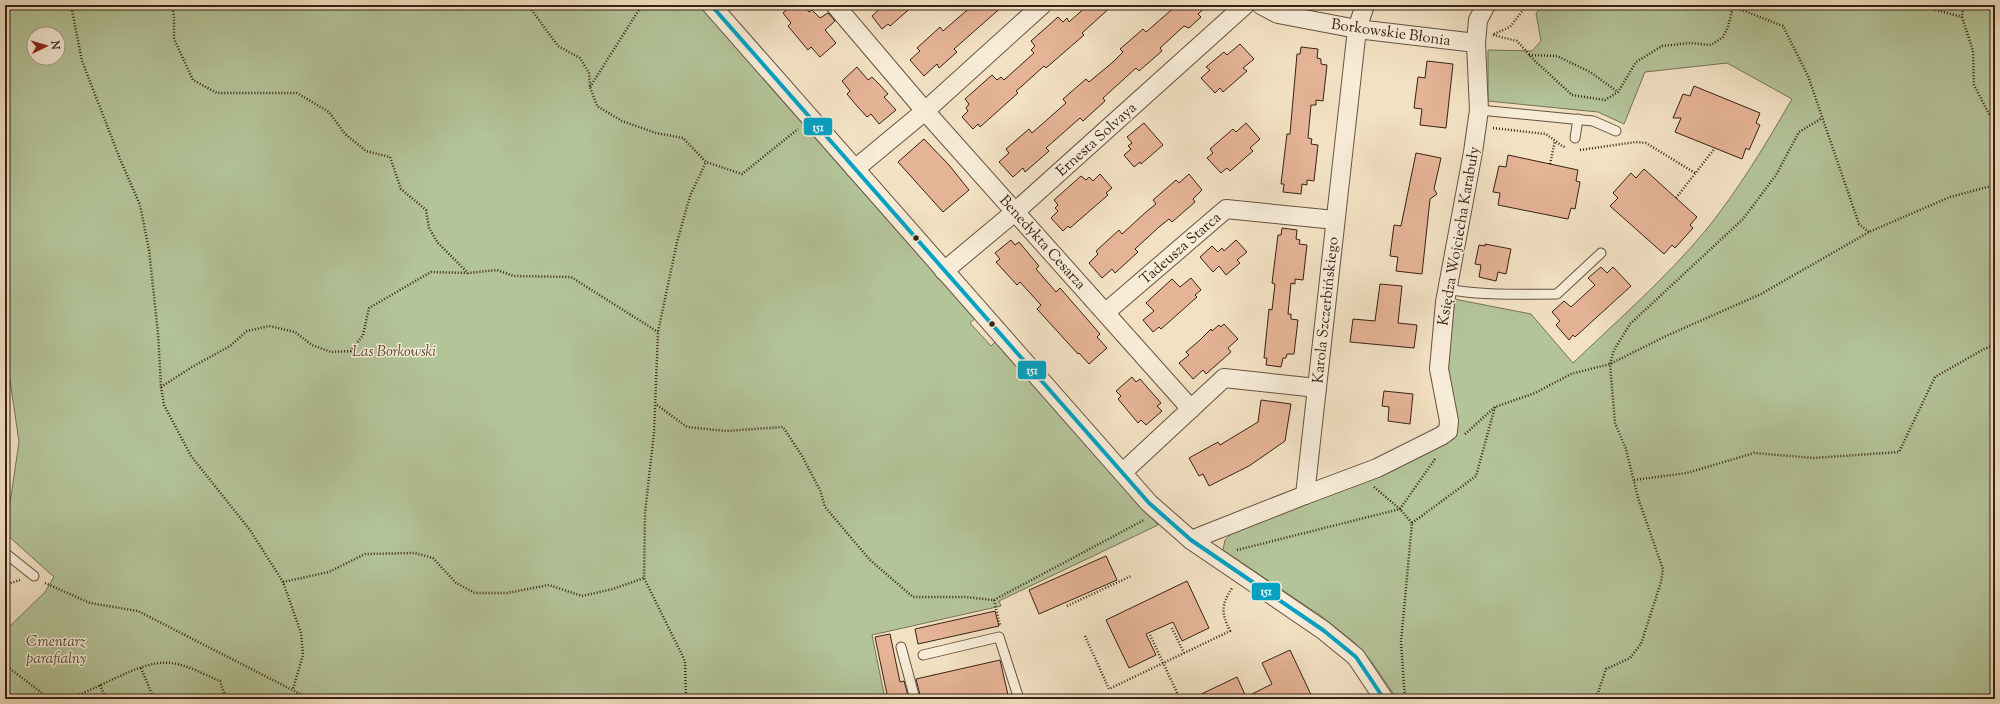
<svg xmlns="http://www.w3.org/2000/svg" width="2000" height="704" font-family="'Sorts Mill Goudy',serif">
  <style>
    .green { fill: #b4c499; stroke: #767356; fill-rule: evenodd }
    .building { fill: #e5b396; stroke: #382214 }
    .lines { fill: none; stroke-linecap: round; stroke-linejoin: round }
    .service-casing { stroke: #665240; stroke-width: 11 }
    .minor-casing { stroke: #665240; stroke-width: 20 }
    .path { stroke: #382214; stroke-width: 2.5; stroke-dasharray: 1 2; stroke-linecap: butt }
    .service { stroke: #f7ecd8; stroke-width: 9 }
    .minor { stroke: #f7ecd8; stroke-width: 18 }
    .bus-1-casing { stroke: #f7ecd8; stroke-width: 7 }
    .bus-1 { stroke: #03a2c5; stroke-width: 4 }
    .bus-dot { fill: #382214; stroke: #f7ecd8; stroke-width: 1.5 }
    .labels { text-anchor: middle; stroke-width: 3; stroke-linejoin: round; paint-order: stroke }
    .street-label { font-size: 15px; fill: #382214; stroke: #f7ecd8 }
    .park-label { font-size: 15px; font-style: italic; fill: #574a35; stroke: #f7ecd8 }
    .line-badge { stroke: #f7ecd8; stroke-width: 1.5 }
    .badge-label { font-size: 11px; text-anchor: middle; font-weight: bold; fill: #fff }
  </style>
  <rect width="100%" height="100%" fill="#f2e1c3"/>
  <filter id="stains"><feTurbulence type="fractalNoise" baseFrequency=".005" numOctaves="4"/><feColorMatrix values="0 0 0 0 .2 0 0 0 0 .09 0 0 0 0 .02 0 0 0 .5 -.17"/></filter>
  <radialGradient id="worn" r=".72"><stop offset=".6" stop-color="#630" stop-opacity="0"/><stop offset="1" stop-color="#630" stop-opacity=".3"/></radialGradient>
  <g class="green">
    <path d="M5,5h696l275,313 -6,5 21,23 5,-5 162,184 -159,76 2,5 -129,29 13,64h-880v-68l40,-39 9,-15 -49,-44v-25l5,-5 9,-61 -14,-97zM34,34h24v24h-24z"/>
    <path d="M1545,5h450v694h-598l-26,-38 -17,-19 -33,-26 -98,-66 2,-10 6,-6 151,-60 75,-38 -10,-64 7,-73 77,15 42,49c45,-43 93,-85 133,-133 33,-41 60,-86 86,-131l-65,-36 -82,9 -21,52 -26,-12 -110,-11v-51l44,1 9,-10 -5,-28z"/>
  </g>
  <g class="building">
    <polygon points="792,5 803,5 809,12 812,10 820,18 828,13 835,21 825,30 836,43 820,57 811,47 808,50 788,26 791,23 783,13"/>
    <polygon points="884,5 914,5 890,26 888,24 882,29 872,16"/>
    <polygon points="973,5 1004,5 954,49 957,52 939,68 937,64 924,76 910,60 920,51 917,48 940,27 943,31"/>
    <polygon points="1088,5 1113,5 1082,33 1084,35 1046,68 1044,66 1022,86 1016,91 1018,93 980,127 978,124 973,129 962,117 968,111 966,108 969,104 965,99 992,75 997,80 1001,77 1004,80 1034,53 1031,50 1035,46 1031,41 1058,17 1063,22 1067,18 1069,22"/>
    <polygon points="1177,5 1208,5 1198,14 1201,17 1189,28 1184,26 1160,48 1162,51 1139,71 1136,68 1103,98 1105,101 1083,121 1080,118 1046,148 1049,151 1025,172 1023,168 1013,177 999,162 1009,153 1006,149 1029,129 1032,133 1066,103 1063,99 1086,79 1089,82 1113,62 1123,52 1120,49 1143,29 1146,32"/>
    <polygon points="1240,44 1254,59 1243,68 1247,71 1223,92 1220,88 1215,93 1201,78 1210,70 1206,67 1224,52 1227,55"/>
    <polygon points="1301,47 1318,49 1317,58 1321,59 1321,64 1327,65 1323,101 1316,100 1316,105 1311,105 1308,138 1312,139 1311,144 1318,145 1314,181 1307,180 1307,185 1302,184 1301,194 1283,192 1284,184 1281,184 1287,134 1290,134 1297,54 1300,54"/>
    <polygon points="1427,61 1453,64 1446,128 1420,125 1422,109 1414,108 1418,77 1425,78"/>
    <polygon points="857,67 868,80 872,77 880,85 888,94 884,97 896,110 879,124 871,114 867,117 857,106 847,94 850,91 842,81"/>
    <polygon points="1694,86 1760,113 1756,123 1760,125 1749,150 1746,148 1742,159 1675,132 1681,118 1673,118 1683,94 1690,96"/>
    <polygon points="1144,123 1163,145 1141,164 1140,162 1134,167 1124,155 1131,149 1128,146 1132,143 1127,137"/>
    <polygon points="1246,123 1260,139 1250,148 1253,151 1230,171 1227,168 1221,173 1207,158 1213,153 1210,149 1233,129 1236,132"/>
    <polygon points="924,139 949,165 969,190 943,212 898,162"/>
    <polygon points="1416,153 1441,158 1434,189 1437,194 1430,199 1422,274 1396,271 1398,257 1390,256 1394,225 1401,226"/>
    <polygon points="1508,155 1578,170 1576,181 1580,182 1575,209 1571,208 1568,219 1498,205 1500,193 1493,192 1499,166 1506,167"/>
    <polygon points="1644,169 1697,217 1690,225 1693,228 1675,248 1672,245 1664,254 1610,206 1618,198 1613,193 1631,173 1636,178"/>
    <polygon points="1100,174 1112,188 1106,193 1108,195 1070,228 1068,226 1063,231 1051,218 1058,211 1055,208 1058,205 1054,200 1081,176 1086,180 1089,177 1093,181"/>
    <polygon points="1189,174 1202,190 1193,199 1195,202 1172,222 1169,219 1159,227 1135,249 1138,252 1115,273 1112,269 1102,278 1089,263 1098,254 1096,251 1119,230 1122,234 1146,212 1156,204 1153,200 1176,180 1179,183"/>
    <polygon points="1282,228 1297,230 1296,239 1300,240 1299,244 1307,245 1303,280 1295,279 1295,284 1291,283 1288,314 1291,314 1291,319 1298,320 1294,354 1287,354 1286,358 1283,358 1281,367 1266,365 1267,358 1264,358 1269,309 1272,310 1275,284 1272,283 1278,235 1281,235"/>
    <polygon points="1011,240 1015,245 1019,242 1039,266 1036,269 1056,292 1060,288 1100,334 1097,337 1107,348 1089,364 1079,353 1078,354 1037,309 1041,305 1020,282 1017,285 996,262 1000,259 995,253"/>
    <polygon points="1236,240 1247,252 1237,260 1240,263 1226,275 1219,266 1213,272 1200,257 1212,246 1218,252 1222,248 1224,251"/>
    <polygon points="1485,244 1511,249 1506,274 1498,272 1496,281 1479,277 1481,265 1475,264 1479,245 1485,246"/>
    <polygon points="1601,267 1607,273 1613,267 1631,286 1575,337 1573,335 1569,340 1556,325 1560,321 1552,312 1564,301 1571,307 1595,285 1588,278"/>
    <polygon points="1191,278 1201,290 1195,295 1197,297 1161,329 1159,327 1153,332 1143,320 1154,311 1146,303 1172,279 1180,287"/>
    <polygon points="1380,284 1402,286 1398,323 1417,325 1414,348 1350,342 1353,319 1375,321"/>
    <polygon points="1224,324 1238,339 1228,348 1231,352 1206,374 1203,370 1193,379 1179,363 1189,355 1186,352 1200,340 1211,329 1212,331 1219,325 1221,327"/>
    <polygon points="1132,377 1136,382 1140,379 1161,403 1157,406 1162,411 1146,425 1141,420 1138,423 1118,399 1121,396 1116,391"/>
    <polygon points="1384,391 1413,394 1410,424 1388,421 1389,407 1382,406"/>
    <polygon points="1261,400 1291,404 1285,441 1249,466 1209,486 1203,474 1199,476 1189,458 1218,442 1220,445 1258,422"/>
    <polygon points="1106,556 1117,580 1039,614 1029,590"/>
    <polygon points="1187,581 1209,628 1182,641 1173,622 1146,634 1156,655 1129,668 1106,620"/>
    <polygon points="995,611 999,626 918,644 915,629"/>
    <polygon points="890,634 900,682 904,681 909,699 888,699 875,637"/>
    <polygon points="1290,650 1313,699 1191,699 1237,677 1246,697 1272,684 1262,663"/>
    <polygon points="1000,660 1008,695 989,699 921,699 916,679"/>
  </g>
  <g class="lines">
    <defs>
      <g id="service">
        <polyline points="1479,110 1593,121 1616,131"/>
        <polyline points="1575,138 1578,119"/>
        <path d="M1447,289c36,7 73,5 110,5l44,-41"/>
        <polyline points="5,553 34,576"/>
        <polyline points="901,647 915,699"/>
        <polyline points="923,655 999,637 1019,699"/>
      </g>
      <g id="minor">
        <polyline points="711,5 1149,503 1191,540 1323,630 1356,657 1384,699"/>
        <polyline points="835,5 925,111 1191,409"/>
        <polyline points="1261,5 1278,14 1357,29 1476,43"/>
        <polyline points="855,169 925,111 1042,5"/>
        <polyline points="944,271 1016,211 1245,5"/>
        <polyline points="1106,312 1226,209 1335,220"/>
        <polyline points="1123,472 1224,378 1317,388"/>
        <polyline points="1305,495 1377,468 1441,436 1448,431 1449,421 1439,369 1445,302 1473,152 1479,110 1476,43 1478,20 1486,5"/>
        <polyline points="1191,540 1305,495 1357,29 1365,5"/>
      </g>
    </defs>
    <use href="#service" class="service-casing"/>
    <use href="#minor" class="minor-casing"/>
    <g class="path">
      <polyline points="71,5 82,61 120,159 140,205 149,250 158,333 161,387 164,405 191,456 250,530 283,582 301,633 303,655 293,689"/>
      <polyline points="172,5 174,17 174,39 193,80 217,93 297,93 329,112 345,134 366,151 390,157 401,189 426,210 429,228 438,243 468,273 497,270 514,276 571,277 658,332"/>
      <polyline points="528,5 558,46 580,58 589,73 590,87 597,106 622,121 656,133 683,138 706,162 742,174 798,129"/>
      <polyline points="1729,5 1783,26 1808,76 1859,224 1869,232"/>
      <polyline points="1918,5 1962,17"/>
      <polyline points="1963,5 1962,17 1973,51 1974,85 1990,116 1995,120"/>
      <polyline points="1494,34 1510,27 1527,5"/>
      <polyline points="1493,35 1517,41 1535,61 1572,95 1605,100 1618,92 1636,62 1662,46 1690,43 1711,45 1723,37 1728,27 1733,7 1735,5"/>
      <polyline points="1529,55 1557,56 1590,72 1618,92"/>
      <polyline points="590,87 642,5"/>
      <polyline points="1493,128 1546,134 1562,146 1565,147"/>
      <polyline points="1580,150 1636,142 1646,143 1695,173"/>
      <polyline points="1550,164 1555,141"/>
      <polyline points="1995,185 1995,195"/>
      <polyline points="1676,198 1715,148"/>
      <polyline points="161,387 192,367 230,346 247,331 269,326 295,332 312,345 331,352 351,351 363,335 369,308 431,272 467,273"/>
      <polyline points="657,405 687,427 726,431 783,427 802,456 820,490 825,507 870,560 913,597 965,597 994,600 1000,625"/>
      <polyline points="1465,434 1495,407 1535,393 1571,374 1610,364 1666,336 1761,294 1869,232 1950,197 1995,185"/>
      <polyline points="1634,480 1687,473 1754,453 1814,458 1899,452 1935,377 1984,349 1995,345"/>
      <polyline points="1374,487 1400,509 1412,523 1401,642 1405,699"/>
      <polyline points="1412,523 1476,476 1495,407"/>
      <polyline points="1237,550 1400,509 1435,459"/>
      <polyline points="283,582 329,572 365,554 415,553 433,558 456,583 475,593 507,593 549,585 582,596 613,589 644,578"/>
      <polyline points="45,583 90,603 138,611 310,699"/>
      <polyline points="5,585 20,580"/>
      <polyline points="994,600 1144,520"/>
      <polyline points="1067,606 1131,576"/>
      <polyline points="1172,628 1184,653"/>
      <polyline points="1150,635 1180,699"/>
      <path d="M1085,636l24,53 121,-58c-9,-19 -9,-25 2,-43"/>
      <polyline points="5,665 50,699"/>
      <polyline points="141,668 154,699"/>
      <polyline points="100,685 106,699"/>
      <path d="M65,699c31,-7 75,-40 106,-36 17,2 34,12 49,18l6,18"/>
      <polyline points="686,699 685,661 644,578 645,513 654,433 658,332 677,242 690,196 706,162"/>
      <polyline points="1593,699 1598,693 1606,669 1630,658 1641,644 1661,582 1663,569 1638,498 1626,449 1615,423 1610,364 1614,350 1630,324 1743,219 1776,175 1799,132 1822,118"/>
    </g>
    <use href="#service" class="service"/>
    <use href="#minor" class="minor"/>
    <defs>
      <polyline id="bus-1" points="711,5 1149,503 1191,540 1323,630 1356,657 1384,699"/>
    </defs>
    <use href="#bus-1" class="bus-1-casing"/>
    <use href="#bus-1" class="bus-1"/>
  </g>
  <g class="bus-dot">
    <circle cx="916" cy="238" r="3.5"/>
    <circle cx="992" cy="324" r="3.5"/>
  </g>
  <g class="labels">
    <g class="street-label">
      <text transform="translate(1391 32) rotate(8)" y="5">Borkowskie Błonia</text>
      <text transform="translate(1096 139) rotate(-42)" y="5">Ernesta Solvaya</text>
      <text transform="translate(1458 236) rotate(-80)" y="5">Księdza Wojciecha Karabuły</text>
      <text transform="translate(1043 242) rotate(48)" y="5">Benedykta Cesarza</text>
      <text transform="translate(1180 248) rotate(-41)" y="5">Tadeusza Starca</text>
      <text transform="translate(1325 310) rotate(-84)" y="5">Karola Szczerbińskiego</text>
    </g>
    <g class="park-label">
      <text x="394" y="356">Las Borkowski</text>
      <text x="56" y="646">Cmentarz<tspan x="56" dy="17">parafialny</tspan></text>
    </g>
  </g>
  <g class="line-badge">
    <rect x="803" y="117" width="30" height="19" rx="4" fill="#03a2c5"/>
    <rect x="1017" y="360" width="30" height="20" rx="4" fill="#03a2c5"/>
    <rect x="1251" y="582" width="30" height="19" rx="4" fill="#03a2c5"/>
  </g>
  <g class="badge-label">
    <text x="818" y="131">151</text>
    <text x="1032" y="374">151</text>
    <text x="1266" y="595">151</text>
  </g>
  <rect width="2000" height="704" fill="none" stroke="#f2e1c3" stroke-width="20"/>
  <rect x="6" y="6" width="1988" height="692" fill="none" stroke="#382214" stroke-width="2"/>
  <rect x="10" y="10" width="1980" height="684" fill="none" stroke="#382214"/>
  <g transform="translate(46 46) rotate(85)"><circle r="19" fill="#f7ecd8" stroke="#ab9b8a"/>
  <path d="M0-3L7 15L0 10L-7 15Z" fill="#8f2418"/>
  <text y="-6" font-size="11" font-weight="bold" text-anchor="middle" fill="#382214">N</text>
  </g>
  <rect width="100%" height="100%" filter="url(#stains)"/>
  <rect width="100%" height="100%" fill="url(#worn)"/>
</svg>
